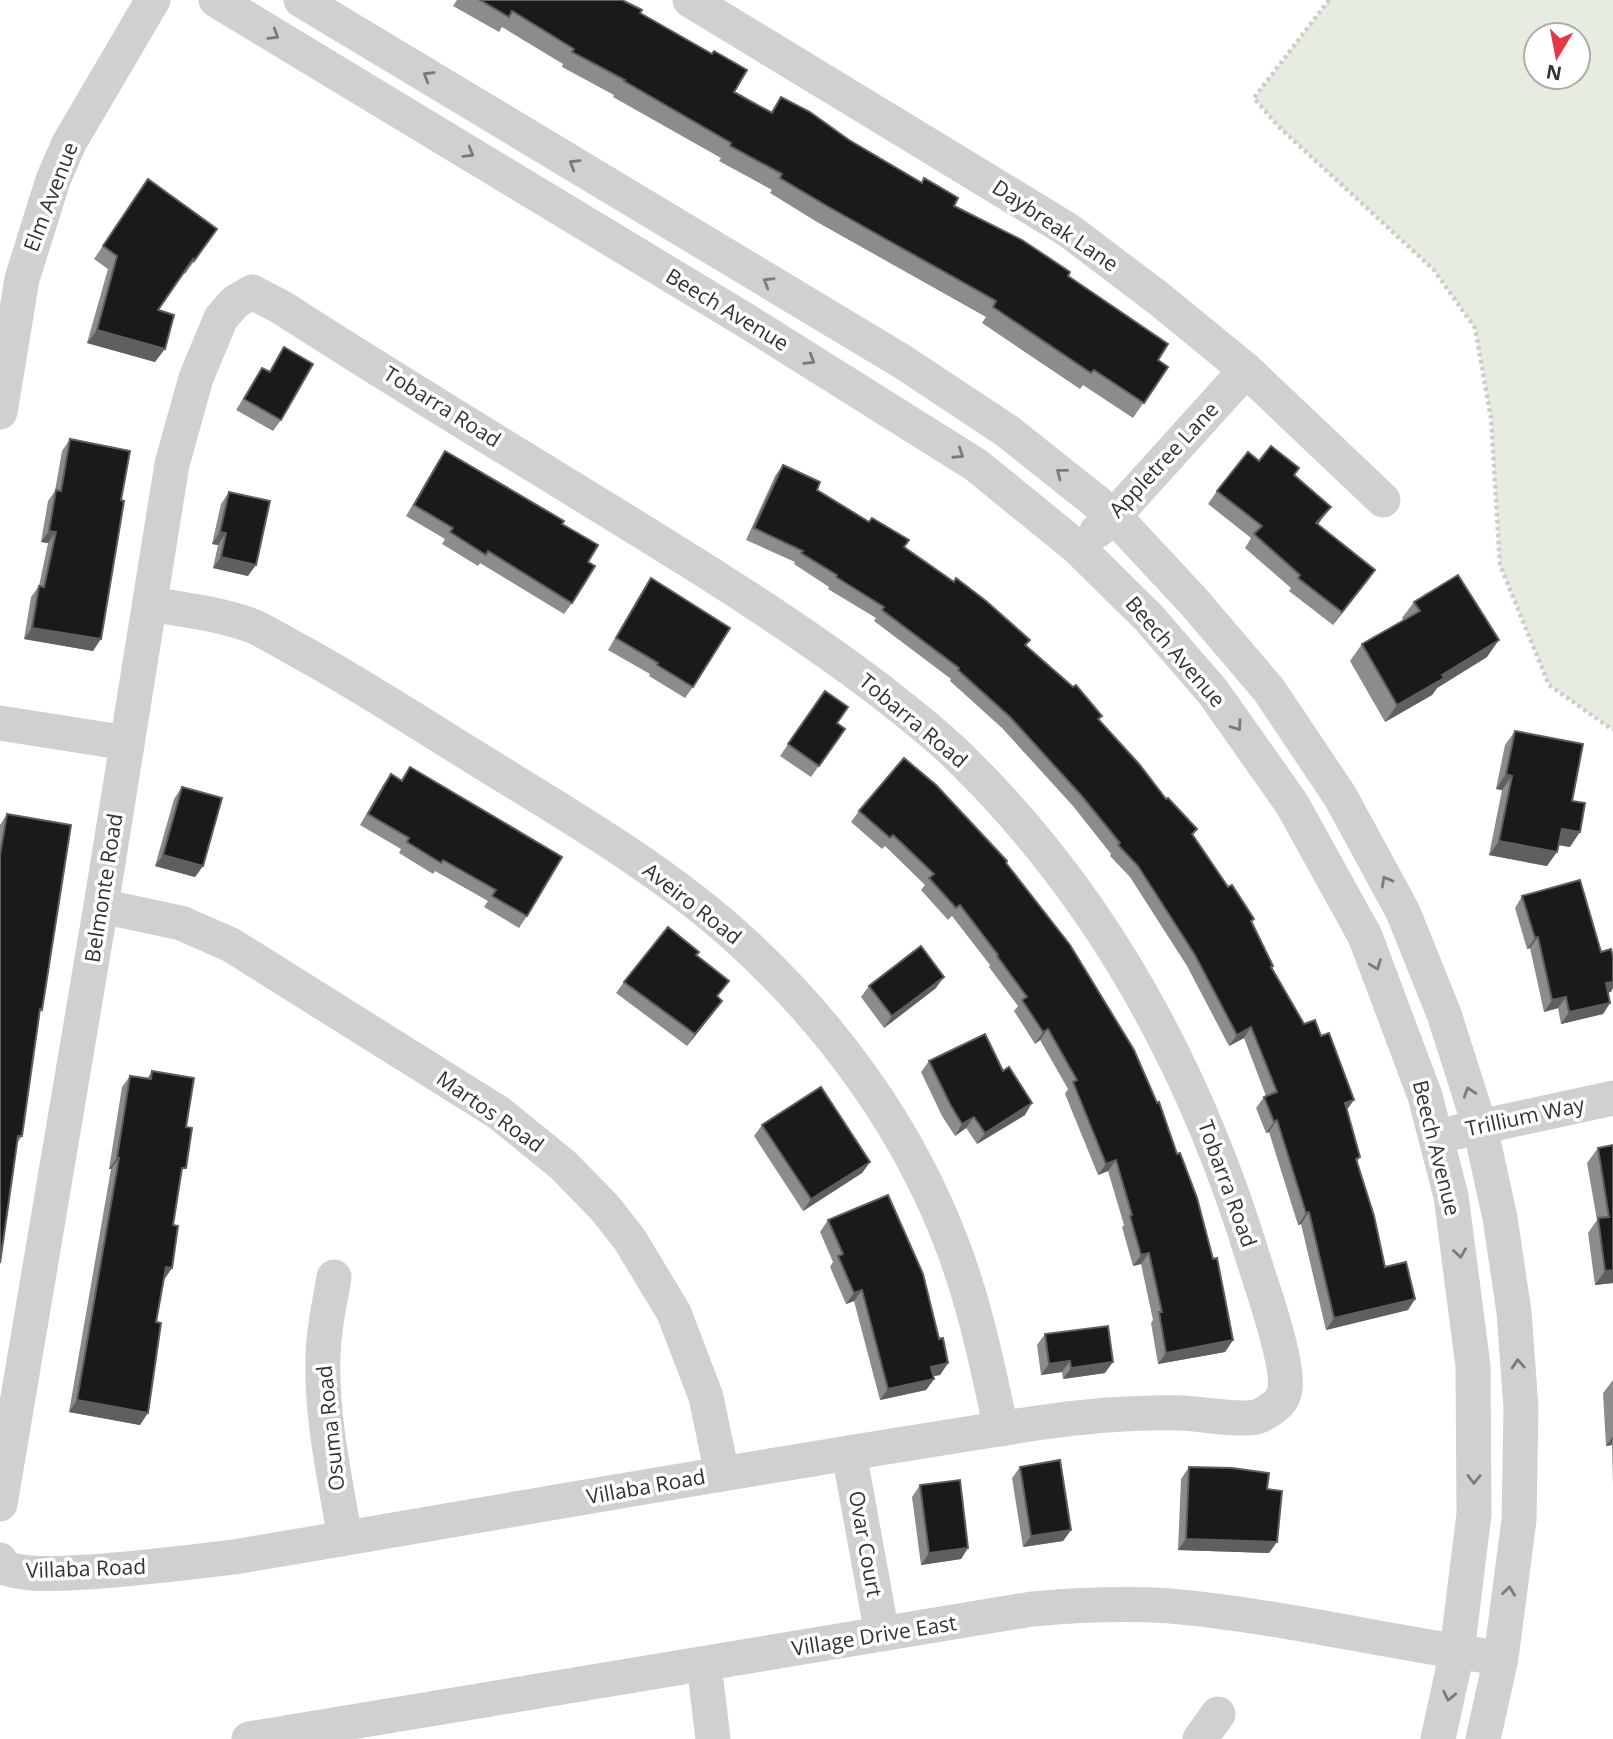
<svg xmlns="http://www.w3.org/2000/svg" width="1613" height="1739" font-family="'Open Sans',sans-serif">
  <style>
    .green { fill: #e6ecdf; fill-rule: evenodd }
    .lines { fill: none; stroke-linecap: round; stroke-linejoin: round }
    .path { stroke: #cdcdcd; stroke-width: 4.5; stroke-dasharray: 3.5 3.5; stroke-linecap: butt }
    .minor { stroke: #d0d0d0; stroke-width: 35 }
    .wall { fill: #8c8c8c }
    .shaded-wall { fill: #5f5f5f }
    .building { fill: #1a1a1a; stroke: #5f5f5f; stroke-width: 2 }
    .oneway { stroke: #7a7a7a }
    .labels { text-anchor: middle; stroke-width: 7; stroke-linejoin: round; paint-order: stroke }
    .street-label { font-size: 21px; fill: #333; stroke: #fff }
  </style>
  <rect width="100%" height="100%" fill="#fff"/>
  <path class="green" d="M1329,0h284v730l-64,-45 -49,-120 -9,-147 -16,-90 -41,-58 -156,-144 -24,-28zM1536,35h42v42h-42z"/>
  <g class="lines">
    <polyline class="path" points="1329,0 1254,98 1278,126 1434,270 1475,328 1491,418 1500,565 1549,685 1613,730"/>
    <g class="minor">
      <polyline points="216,0 745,320 976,465 1078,548 1149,618 1213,692 1292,804 1365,936 1425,1096 1451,1196 1473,1366 1474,1514 1457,1652 1438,1739"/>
      <polyline points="301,0 903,362 1007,431 1114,516 1194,602 1269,690 1340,796 1403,912 1444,1014 1480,1127 1500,1218 1514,1312 1521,1408 1519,1520 1501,1658 1483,1739"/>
      <polyline points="690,0 1068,230 1158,298 1246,370 1383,500"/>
      <polyline points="0,412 22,279 53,180 69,143 153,0"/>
      <polyline points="1097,531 1114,516 1246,370"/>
      <path d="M150,604c35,6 72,10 105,23 15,7 29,16 44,24 59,32 115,69 172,104 91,57 189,112 269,185 92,84 169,189 213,307 22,58 35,121 48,182"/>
      <polyline points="0,723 127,743"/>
      <polyline points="101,906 181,923 231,945 499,1113 563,1165 605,1208 630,1240 674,1313 706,1397 722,1474"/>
      <polyline points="1457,1132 1613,1098"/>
      <path d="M334,1277c-4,26 -11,53 -11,80 -2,60 12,122 22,181"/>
      <polyline points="849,1453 882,1634"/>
      <path d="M0,1504l101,-598 71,-442 24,-86 25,-60 14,-16 17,-10 29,15c128,83 261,162 391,243 71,44 140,89 206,139 28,22 56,43 81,68 144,140 237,313 295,504 9,29 35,101 31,128 -2,10 -5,14 -14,20 -8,6 -14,9 -24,9 -21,1 -44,-4 -66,-5 -48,-1 -96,3 -144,10 -268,41 -536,89 -803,134 -49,6 -97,12 -146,15 -28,1 -59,5 -86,-5l-2,-7"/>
      <polyline points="704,1664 713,1739"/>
      <path d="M249,1739l783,-130c46,-4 92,-6 138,-3 104,9 207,34 310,49"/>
      <polyline points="1200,1739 1218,1714"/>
    </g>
  </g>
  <g class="wall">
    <polygon points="457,0 622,0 640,13 734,92 771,112 781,97 1068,276 1158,360 1168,367 1133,418 1083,385 1080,389 982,323 986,317 817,222 770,193 772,190 719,161 721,158 613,97 614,95 562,67 563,64 502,27 499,32 453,6"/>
    <polygon points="148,179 217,229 185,274 183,273 158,310 155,362 87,343 108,269 94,259"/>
    <polygon points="284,347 281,420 273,431 236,410 262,368 269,372"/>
    <polygon points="70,439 93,651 24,639 31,597 39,586 48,543 41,542 48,501 55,491 62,451"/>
    <polygon points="445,451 562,524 588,562 572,603 564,614 480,563 478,566 442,544 445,539 406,516 437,463"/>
    <polygon points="1259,461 1295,475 1321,520 1318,525 1375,570 1333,625 1289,591 1291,588 1245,548 1251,538 1208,504 1217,491"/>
    <polygon points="783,465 817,490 904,547 1030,640 1025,646 1102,716 1099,720 1166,799 1197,829 1193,835 1228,887 1254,919 1252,922 1273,966 1272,968 1347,1110 1360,1157 1357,1162 1385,1267 1415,1299 1408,1310 1326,1330 1301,1224 1298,1225 1269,1132 1266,1133 1256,1108 1264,1097 1266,1096 1244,1038 1229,1046 1187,966 1130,877 1110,856 1111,854 1073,806 1002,728 950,681 951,679 874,621 876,618 828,589 829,587 794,564 795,562 746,540 775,476"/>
    <polygon points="229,492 248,576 213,568 218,545 212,544 221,504"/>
    <polygon points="651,578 693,687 685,698 649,676 650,674 608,650 643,590"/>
    <polygon points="1414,602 1487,657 1437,688 1432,695 1385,722 1350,661 1362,644 1403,620 1402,618"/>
    <polygon points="825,691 837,723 845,729 811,777 780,756"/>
    <polygon points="1515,731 1572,801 1570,847 1559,845 1547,866 1489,855 1502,790 1496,789 1505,745"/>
    <polygon points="410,767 527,916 519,928 484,907 488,901 435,871 433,874 399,853 401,849 360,825 383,785 391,774 401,780"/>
    <polygon points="182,787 203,866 195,877 155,866 174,799"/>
    <polygon points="859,811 1006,863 1233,1340 1225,1352 1158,1364 1151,1323 1153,1320 1141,1264 1133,1266 1122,1227 1124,1225 1108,1171 1098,1175 1065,1094 1068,1089 1040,1040 1035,1044 1014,1011 1018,1006 989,967 990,965 952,916 948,920 921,890 925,885 885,846 882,849 851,822"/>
    <polygon points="7,814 40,1013 22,1136 17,1143 0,1263 0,825"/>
    <polygon points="1522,896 1611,992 1608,992 1610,1003 1603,1014 1561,1024 1558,1008 1544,1012 1530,948 1527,949 1515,908"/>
    <polygon points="697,955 718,997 714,1012 687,1046 616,993 624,982"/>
    <polygon points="869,986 936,988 884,1028 861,997"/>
    <polygon points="929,1061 1025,1115 977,1144 966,1128 955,1136 942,1116 921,1072"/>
    <polygon points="152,1071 186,1127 181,1176 156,1322 140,1425 69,1412 111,1169 109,1169 122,1087 130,1076 147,1079"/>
    <polygon points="762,1125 870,1162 862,1173 803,1211 754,1136"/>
    <polygon points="1613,1145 1613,1283 1595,1285 1588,1233 1597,1220 1587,1163 1598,1148"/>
    <polygon points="828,1220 939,1339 948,1363 940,1375 933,1376 934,1379 926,1390 880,1400 854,1301 846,1304 830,1267 833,1262 820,1232"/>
    <polygon points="1045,1334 1105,1373 1063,1379 1062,1372 1041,1375 1037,1345"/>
    <polygon points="1613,1380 1613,1484 1612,1445 1606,1446 1603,1393"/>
    <polygon points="1020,1467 1071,1530 1063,1541 1023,1547 1012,1478"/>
    <polygon points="1189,1467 1267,1489 1269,1553 1178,1550 1181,1479"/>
    <polygon points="920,1485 968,1548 961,1559 921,1565 912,1497"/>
  </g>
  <g class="shaded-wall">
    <polygon points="97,330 165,349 155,362 87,343"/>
    <polygon points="1331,507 1321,520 1307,537 1316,523"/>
    <polygon points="49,531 56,532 48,543 41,542"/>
    <polygon points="220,532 226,533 218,545 212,544"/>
    <polygon points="221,557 256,565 248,576 213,568"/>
    <polygon points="1375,570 1366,583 1333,625 1342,612"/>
    <polygon points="32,628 101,639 93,651 24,639"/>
    <polygon points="1499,640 1487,657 1437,688 1432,695 1385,722 1397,705 1442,675"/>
    <polygon points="1506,774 1512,776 1502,790 1496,789"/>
    <polygon points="1562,829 1580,832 1570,847 1552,844"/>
    <polygon points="1499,841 1557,852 1547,866 1489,855"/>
    <polygon points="163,855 203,866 195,877 155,866"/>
    <polygon points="1538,937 1530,948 1527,949 1535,938"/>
    <polygon points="944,977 936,988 884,1028 892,1016"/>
    <polygon points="1613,982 1613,988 1611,992 1598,995 1606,983"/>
    <polygon points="1566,997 1558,1008 1544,1012 1552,1000"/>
    <polygon points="722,1001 714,1012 687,1046 695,1034"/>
    <polygon points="1610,1003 1603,1014 1561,1024 1569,1012"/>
    <polygon points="1251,1027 1244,1038 1229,1046 1237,1035"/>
    <polygon points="1048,1029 1040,1040 1035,1044 1043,1032"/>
    <polygon points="1354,1100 1346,1111 1345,1103"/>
    <polygon points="1032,1103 1025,1115 977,1144 985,1133"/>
    <polygon points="974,1117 966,1128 955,1136 962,1124"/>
    <polygon points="1277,1120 1269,1132 1266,1133 1274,1122"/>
    <polygon points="117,1158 119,1158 111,1169 109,1169"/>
    <polygon points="1116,1160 1108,1171 1098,1175 1106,1164"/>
    <polygon points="870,1162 862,1173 803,1211 811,1199"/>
    <polygon points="1309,1212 1301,1224 1298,1225 1306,1213"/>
    <polygon points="1149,1253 1141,1264 1133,1266 1141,1255"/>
    <polygon points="166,1267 172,1268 164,1280"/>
    <polygon points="1613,1270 1613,1283 1595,1285 1605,1271"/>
    <polygon points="862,1290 854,1301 846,1304 854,1293"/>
    <polygon points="1415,1299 1408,1310 1326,1330 1334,1318"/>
    <polygon points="1233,1340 1225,1352 1158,1364 1166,1353"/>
    <polygon points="1070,1361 1062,1372 1041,1375 1049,1364"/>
    <polygon points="1113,1362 1105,1373 1063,1379 1071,1368"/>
    <polygon points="948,1363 940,1375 923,1378 931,1367"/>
    <polygon points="934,1379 926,1390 880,1400 888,1389"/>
    <polygon points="77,1400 148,1413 140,1425 69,1412"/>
    <polygon points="1613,1436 1612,1445 1606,1446"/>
    <polygon points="1071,1530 1063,1541 1023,1547 1031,1536"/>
    <polygon points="1186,1539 1277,1542 1269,1553 1178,1550"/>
    <polygon points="968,1548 961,1559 921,1565 929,1553"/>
  </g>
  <g class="building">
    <polygon points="480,0 622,0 642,10 640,13 712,54 714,51 747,70 734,92 772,113 781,97 810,112 849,140 922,183 924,178 958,198 954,206 1022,240 1070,272 1068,276 1168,344 1158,360 1168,367 1144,403 1094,370 1091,373 993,307 996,301 827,206 780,178 782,174 730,146 731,143 624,81 625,80 572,52 574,49 512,11 509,17"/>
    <polygon points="148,179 217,229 194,261 193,259 158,310 174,315 165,349 97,330 117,256 103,246"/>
    <polygon points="284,347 313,364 281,420 244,399 262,368 270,372"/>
    <polygon points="70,439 130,451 121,500 124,501 101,639 32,628 39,586 44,587 56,532 49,531 56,490 61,491"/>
    <polygon points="1271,446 1299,468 1294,475 1331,507 1316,523 1375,570 1342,612 1298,578 1300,575 1254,534 1262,526 1217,491 1248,452 1259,461"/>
    <polygon points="445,451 564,521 562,524 598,545 588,562 595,566 572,603 488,551 486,555 450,532 453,528 414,505"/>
    <polygon points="783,465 820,482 817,490 869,522 872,518 909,540 904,547 954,582 956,578 986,601 1030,640 1025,645 1073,687 1076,685 1102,716 1098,719 1139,764 1166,799 1168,798 1197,829 1192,834 1228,887 1232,885 1254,919 1251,921 1273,966 1271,967 1304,1024 1315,1020 1321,1036 1329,1033 1354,1100 1345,1103 1360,1157 1356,1159 1374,1216 1385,1267 1406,1262 1415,1299 1334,1318 1309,1212 1306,1213 1277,1120 1274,1122 1264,1097 1277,1092 1251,1027 1237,1035 1195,955 1138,866 1118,845 1120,843 1081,795 1010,717 958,670 959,668 882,610 884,607 836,577 837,575 801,553 803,551 754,528"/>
    <polygon points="229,492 270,501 256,565 221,557 226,533 220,532"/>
    <polygon points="1458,575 1499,640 1442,675 1444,678 1397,705 1362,644 1420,611 1414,602"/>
    <polygon points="651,578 730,628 693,687 657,665 658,663 616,638"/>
    <polygon points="825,691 848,707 837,723 845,729 819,766 788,744"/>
    <polygon points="1515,731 1583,744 1572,801 1585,803 1580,832 1562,829 1557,852 1499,841 1512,776 1506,774"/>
    <polygon points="904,758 936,785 1007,861 1006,863 1070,945 1134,1050 1157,1103 1159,1102 1177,1154 1180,1153 1197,1198 1213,1259 1217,1258 1233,1340 1166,1353 1159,1312 1162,1312 1149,1253 1141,1255 1130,1216 1132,1215 1116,1160 1106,1164 1073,1082 1077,1080 1048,1029 1043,1032 1022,1000 1027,997 997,956 998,955 960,905 956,908 929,878 934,874 893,835 890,838 859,811"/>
    <polygon points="410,767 562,857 527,916 492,896 496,890 443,860 441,863 407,842 409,838 368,814 391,774 402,781"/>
    <polygon points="182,787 222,798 203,866 163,855"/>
    <polygon points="7,814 71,825 42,1010 40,1009 22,1136 18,1136 0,1263 0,855"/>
    <polygon points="1580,880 1601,952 1611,949 1613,957 1613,982 1606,983 1610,1003 1569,1012 1566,997 1552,1000 1538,937 1535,938 1522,896"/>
    <polygon points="668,927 699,952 696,955 729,981 717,996 722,1001 695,1034 624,982"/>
    <polygon points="921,946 944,977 892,1016 869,986"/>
    <polygon points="985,1034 1003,1071 1009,1067 1032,1103 985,1133 974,1117 962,1124 950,1104 929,1061"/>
    <polygon points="152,1071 194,1078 186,1127 192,1128 186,1168 182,1168 173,1225 178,1226 172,1268 166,1267 156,1322 161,1323 148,1413 77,1400 119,1158 117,1158 130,1076 151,1079"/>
    <polygon points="821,1087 870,1162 811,1199 762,1125"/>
    <polygon points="1613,1145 1613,1270 1605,1271 1598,1218 1609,1217 1598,1148"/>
    <polygon points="888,1195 923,1274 939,1339 943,1338 948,1363 931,1367 934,1379 888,1389 862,1290 854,1293 838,1256 843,1254 828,1220"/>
    <polygon points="1108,1326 1113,1362 1071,1368 1070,1361 1049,1364 1045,1334"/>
    <polygon points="1060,1460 1071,1530 1031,1536 1020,1467"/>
    <polygon points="1189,1467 1232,1468 1269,1473 1267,1489 1282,1491 1277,1542 1186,1539"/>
    <polygon points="960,1480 968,1548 929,1553 920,1485"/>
  </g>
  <defs><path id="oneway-chevron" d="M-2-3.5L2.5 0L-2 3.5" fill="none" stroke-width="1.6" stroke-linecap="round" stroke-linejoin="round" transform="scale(1.75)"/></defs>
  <g class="oneway">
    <use href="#oneway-chevron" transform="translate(274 35) rotate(31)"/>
    <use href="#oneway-chevron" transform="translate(428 76) rotate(-149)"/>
    <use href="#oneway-chevron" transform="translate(469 153) rotate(31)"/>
    <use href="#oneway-chevron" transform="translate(574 164) rotate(-149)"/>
    <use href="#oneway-chevron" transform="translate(768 282) rotate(-149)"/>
    <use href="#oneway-chevron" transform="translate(810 360) rotate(32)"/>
    <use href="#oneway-chevron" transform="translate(959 454) rotate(33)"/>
    <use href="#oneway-chevron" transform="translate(1061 473) rotate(-142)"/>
    <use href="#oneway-chevron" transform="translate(1237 726) rotate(55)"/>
    <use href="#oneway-chevron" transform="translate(1386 881) rotate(-119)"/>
    <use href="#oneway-chevron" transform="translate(1376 965) rotate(69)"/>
    <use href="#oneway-chevron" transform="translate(1469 1092) rotate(-108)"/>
    <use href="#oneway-chevron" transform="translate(1460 1253) rotate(82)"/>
    <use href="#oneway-chevron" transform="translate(1518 1364) rotate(-94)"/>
    <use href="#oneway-chevron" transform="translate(1474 1479) rotate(90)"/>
    <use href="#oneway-chevron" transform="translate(1509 1591) rotate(-83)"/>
    <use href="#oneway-chevron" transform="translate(1449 1696) rotate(102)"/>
  </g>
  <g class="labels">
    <g class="street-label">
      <text transform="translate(51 197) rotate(-69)" y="7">Elm Avenue</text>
      <text transform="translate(1055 226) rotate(34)" y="7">Daybreak Lane</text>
      <text transform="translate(727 310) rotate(31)" y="7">Beech Avenue</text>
      <text transform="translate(442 407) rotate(32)" y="7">Tobarra Road</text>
      <text transform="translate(1164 460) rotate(-47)" y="7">Appletree Lane</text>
      <text transform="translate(1175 652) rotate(49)" y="7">Beech Avenue</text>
      <text transform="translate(913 721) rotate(40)" y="7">Tobarra Road</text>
      <text transform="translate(104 888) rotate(-81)" y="7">Belmonte Road</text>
      <text transform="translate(692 904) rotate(38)" y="7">Aveiro Road</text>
      <text transform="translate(490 1112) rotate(35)" y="7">Martos Road</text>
      <text transform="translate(1525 1117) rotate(-12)" y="7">Trillium Way</text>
      <text transform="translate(1436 1148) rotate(76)" y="7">Beech Avenue</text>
      <text transform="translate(1227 1184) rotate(70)" y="7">Tobarra Road</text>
      <text transform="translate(331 1428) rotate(-96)" y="7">Osuma Road</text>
      <text transform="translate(646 1487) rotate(-10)" y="7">Villaba Road</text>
      <text transform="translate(865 1544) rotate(80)" y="7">Ovar Court</text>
      <text transform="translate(86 1569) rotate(-2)" y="7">Villaba Road</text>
      <text transform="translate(874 1636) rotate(-9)" y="7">Village Drive East</text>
    </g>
  </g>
  <g transform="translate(1557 56) rotate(190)"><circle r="33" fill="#ffffff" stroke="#adadad" stroke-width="2"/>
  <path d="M0-5L12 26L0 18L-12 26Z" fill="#e63946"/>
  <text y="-10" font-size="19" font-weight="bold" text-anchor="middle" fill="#333333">N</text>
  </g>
</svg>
